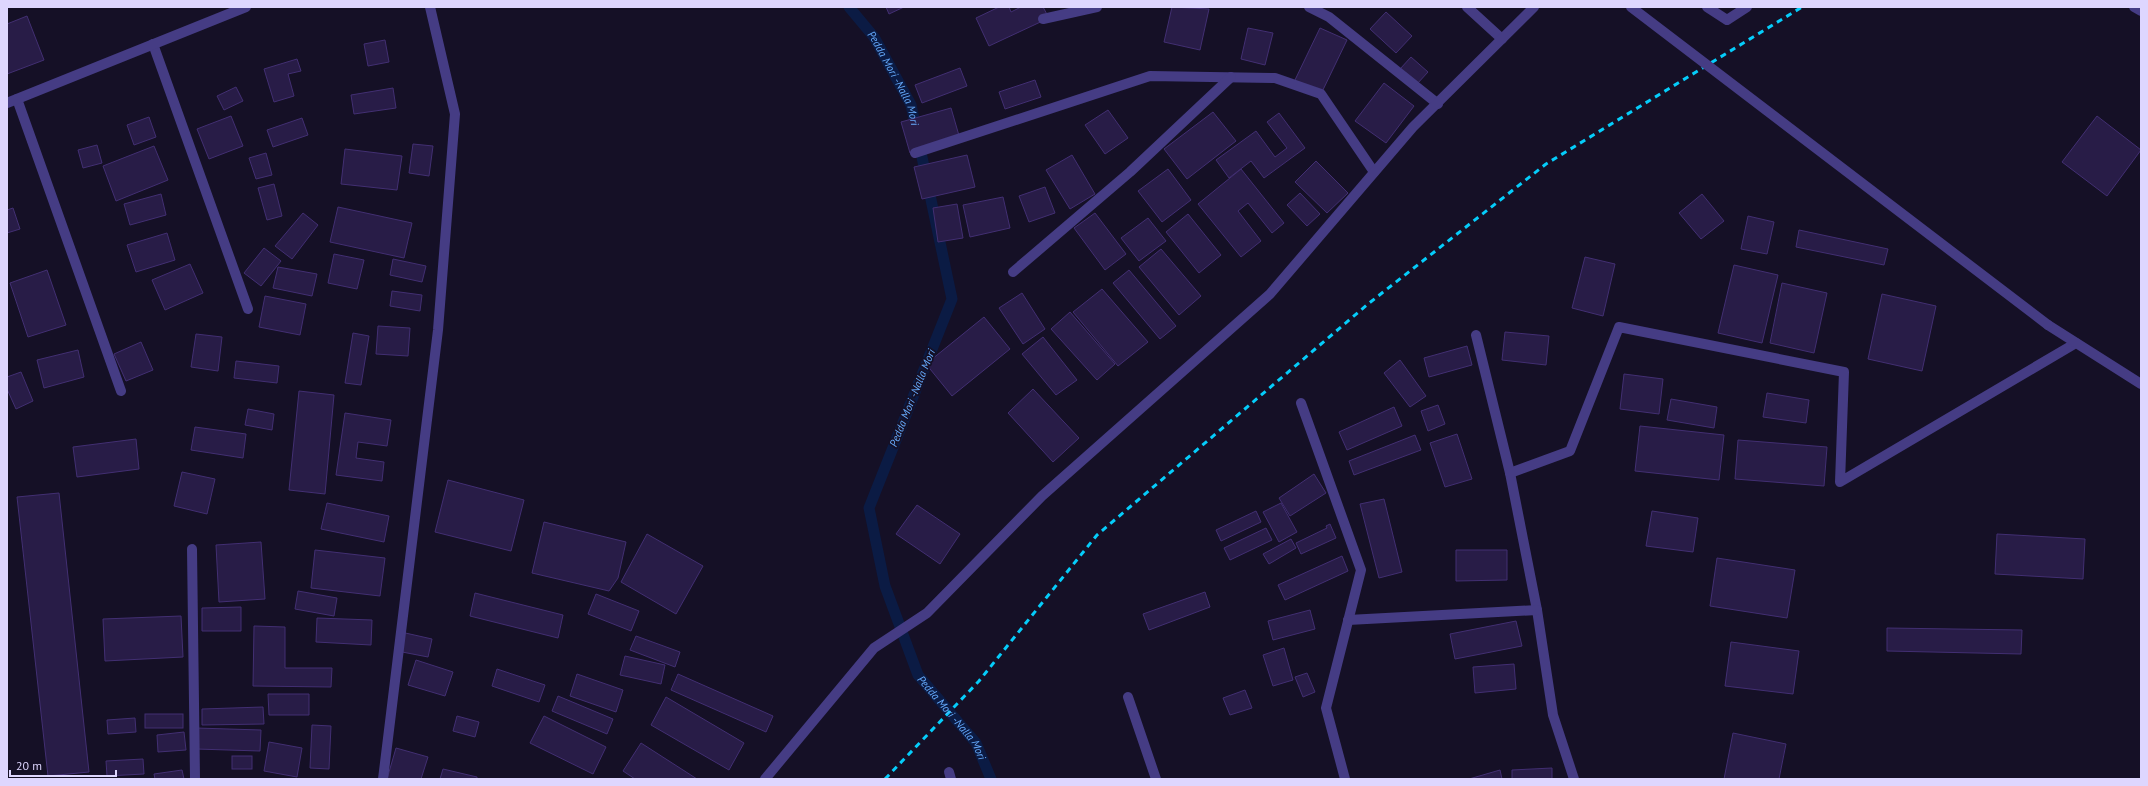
<svg xmlns="http://www.w3.org/2000/svg" width="2148" height="786" font-family="'PT Sans',sans-serif">
  <style>
    .lines { fill: none; stroke-linecap: round; stroke-linejoin: round }
    .stream { stroke: #0b1b44; stroke-width: 11 }
    .building { fill: #281c47; stroke: #422f72 }
    .minor { stroke: #453c84; stroke-width: 10 }
    .tertiary { stroke: #453c84; stroke-width: 10 }
    .rail { stroke: #05cdfa; stroke-width: 3; stroke-dasharray: 6 5; stroke-linecap: butt }
    .tertiary-bridge { stroke: #453c84; stroke-width: 10 }
    .labels { text-anchor: middle; stroke-width: 3.5; stroke-linejoin: round; paint-order: stroke }
    .water-label { font-size: 11px; font-style: italic; fill: #66aafc; stroke: #151026 }
  </style>
  <rect width="100%" height="100%" fill="#151026"/>
  <g class="lines">
    <path class="stream" id="s1" d="M849,7l25,30 37,68 41,194 -83,209 16,78 33,89 58,68 15,36"/>
  </g>
  <g class="building">
    <polygon points="886,7 904,7 889,14"/>
    <polygon points="999,7 1009,7 1011,12 1021,7 1043,7 1049,18 989,46 976,18"/>
    <polygon points="1172,7 1209,9 1200,50 1164,42"/>
    <polygon points="1386,12 1412,36 1396,53 1370,29"/>
    <polygon points="27,16 44,60 7,74 7,24"/>
    <polygon points="1248,28 1273,33 1265,65 1241,59"/>
    <polygon points="1320,28 1347,40 1321,94 1294,82"/>
    <polygon points="385,40 389,62 368,66 364,44"/>
    <polygon points="1411,57 1428,72 1417,84 1400,69"/>
    <polygon points="297,59 301,71 288,74 294,96 274,102 264,69"/>
    <polygon points="960,68 967,86 922,103 915,85"/>
    <polygon points="1035,80 1041,97 1005,109 999,92"/>
    <polygon points="1384,83 1414,106 1386,143 1355,121"/>
    <polygon points="236,87 243,101 224,110 217,96"/>
    <polygon points="393,88 396,108 354,114 351,95"/>
    <polygon points="951,108 960,139 910,153 901,122"/>
    <polygon points="1108,110 1128,138 1105,154 1085,125"/>
    <polygon points="1213,112 1236,141 1187,179 1164,149"/>
    <polygon points="1279,113 1305,148 1264,178 1251,161 1229,178 1216,160 1256,131 1275,157 1287,148 1267,122"/>
    <polygon points="231,116 243,146 209,159 197,129"/>
    <polygon points="2097,116 2141,150 2107,196 2062,162"/>
    <polygon points="149,117 156,137 134,145 127,125"/>
    <polygon points="302,118 308,135 273,147 267,130"/>
    <polygon points="413,144 433,146 429,176 409,173"/>
    <polygon points="97,145 102,163 83,168 78,150"/>
    <polygon points="154,146 168,180 116,201 103,166"/>
    <polygon points="345,149 402,156 397,190 341,184"/>
    <polygon points="266,153 272,175 256,179 249,158"/>
    <polygon points="967,155 975,187 922,199 914,167"/>
    <polygon points="1072,155 1095,194 1070,209 1046,170"/>
    <polygon points="1316,161 1348,193 1327,213 1295,182"/>
    <polygon points="1168,169 1191,200 1162,222 1138,191"/>
    <polygon points="1241,169 1284,223 1272,233 1248,203 1238,211 1261,241 1241,257 1198,204"/>
    <polygon points="274,184 282,216 267,220 258,188"/>
    <polygon points="1045,187 1055,213 1029,222 1019,196"/>
    <polygon points="1300,193 1320,214 1307,226 1287,205"/>
    <polygon points="161,194 166,215 130,225 124,204"/>
    <polygon points="1702,194 1724,221 1701,239 1679,213"/>
    <polygon points="1003,197 1010,228 970,237 963,205"/>
    <polygon points="957,204 963,238 938,242 933,208"/>
    <polygon points="338,207 412,223 404,258 330,242"/>
    <polygon points="13,208 20,229 7,233 7,210"/>
    <polygon points="303,213 318,225 292,259 275,246"/>
    <polygon points="1095,213 1126,254 1105,270 1074,228"/>
    <polygon points="1188,214 1221,255 1199,273 1166,232"/>
    <polygon points="1748,216 1774,222 1767,254 1741,249"/>
    <polygon points="1148,218 1166,241 1139,261 1121,238"/>
    <polygon points="1799,230 1888,249 1884,265 1796,247"/>
    <polygon points="167,233 175,260 136,272 127,245"/>
    <polygon points="264,248 281,261 261,286 244,273"/>
    <polygon points="1161,249 1201,296 1179,315 1139,267"/>
    <polygon points="334,254 364,260 357,289 328,283"/>
    <polygon points="1585,257 1615,264 1603,316 1572,308"/>
    <polygon points="393,259 426,266 422,282 390,275"/>
    <polygon points="190,264 203,293 165,310 152,280"/>
    <polygon points="1734,265 1778,275 1762,343 1718,333"/>
    <polygon points="278,267 317,274 312,296 273,288"/>
    <polygon points="47,270 66,325 28,337 10,283"/>
    <polygon points="1129,270 1176,326 1160,339 1113,283"/>
    <polygon points="1782,283 1827,293 1814,353 1770,343"/>
    <polygon points="1102,289 1148,342 1118,366 1073,312"/>
    <polygon points="392,291 422,295 420,311 390,306"/>
    <polygon points="1022,293 1045,329 1023,344 999,308"/>
    <polygon points="1882,294 1936,306 1922,371 1868,359"/>
    <polygon points="265,296 306,304 300,335 259,327"/>
    <polygon points="1070,312 1115,364 1097,380 1051,329"/>
    <polygon points="984,317 1010,349 952,396 926,364"/>
    <polygon points="378,326 410,328 408,356 376,354"/>
    <polygon points="1505,332 1549,336 1546,365 1502,360"/>
    <polygon points="353,333 369,336 361,385 345,383"/>
    <polygon points="196,334 222,337 218,371 191,367"/>
    <polygon points="1043,337 1077,380 1056,395 1022,354"/>
    <polygon points="141,342 153,370 126,381 114,354"/>
    <polygon points="1467,346 1472,365 1429,377 1424,358"/>
    <polygon points="78,350 84,377 44,388 37,360"/>
    <polygon points="1400,360 1426,396 1410,407 1384,373"/>
    <polygon points="236,361 279,366 277,383 234,378"/>
    <polygon points="21,372 33,401 16,409 7,389 7,377"/>
    <polygon points="1624,374 1663,379 1659,414 1620,409"/>
    <polygon points="1033,389 1079,438 1053,462 1008,413"/>
    <polygon points="299,391 334,395 325,494 289,490"/>
    <polygon points="1767,393 1809,400 1806,423 1763,417"/>
    <polygon points="1671,399 1717,407 1714,428 1667,420"/>
    <polygon points="1438,405 1445,424 1428,431 1421,411"/>
    <polygon points="1394,407 1402,426 1347,450 1339,432"/>
    <polygon points="248,409 274,414 272,430 245,425"/>
    <polygon points="345,413 391,420 387,446 358,442 356,458 384,462 382,481 336,475"/>
    <polygon points="1640,426 1724,435 1719,480 1635,471"/>
    <polygon points="195,427 246,434 243,458 191,450"/>
    <polygon points="1457,434 1472,479 1445,487 1430,443"/>
    <polygon points="1415,435 1421,450 1354,475 1349,461"/>
    <polygon points="136,439 139,469 77,477 73,447"/>
    <polygon points="1738,440 1827,447 1824,486 1735,479"/>
    <polygon points="182,472 215,479 207,514 174,506"/>
    <polygon points="1314,474 1326,493 1290,516 1279,498"/>
    <polygon points="448,480 524,500 511,551 435,532"/>
    <polygon points="59,493 89,772 48,776 17,497"/>
    <polygon points="1384,499 1402,572 1379,578 1360,504"/>
    <polygon points="327,503 389,516 384,542 321,529"/>
    <polygon points="1281,503 1297,532 1279,542 1263,512"/>
    <polygon points="917,505 960,534 940,564 896,534"/>
    <polygon points="1256,511 1261,522 1221,541 1216,530"/>
    <polygon points="1652,511 1698,518 1693,552 1646,546"/>
    <polygon points="544,522 626,542 618,578 609,591 532,573"/>
    <polygon points="1330,524 1336,538 1301,554 1296,543 1327,528 1326,526"/>
    <polygon points="1266,528 1272,540 1230,560 1224,548"/>
    <polygon points="647,534 703,566 676,614 621,582"/>
    <polygon points="1997,534 2085,539 2083,579 1995,574"/>
    <polygon points="1291,539 1296,548 1269,564 1263,554"/>
    <polygon points="261,542 265,599 219,602 216,545"/>
    <polygon points="315,550 385,558 380,596 311,588"/>
    <polygon points="1456,550 1507,550 1507,580 1456,581"/>
    <polygon points="1342,556 1348,571 1285,600 1278,585"/>
    <polygon points="1717,558 1795,570 1787,618 1710,606"/>
    <polygon points="298,591 337,598 334,616 295,609"/>
    <polygon points="1205,592 1210,607 1149,630 1143,614"/>
    <polygon points="475,593 563,615 558,638 470,616"/>
    <polygon points="596,594 639,611 631,631 588,614"/>
    <polygon points="241,607 241,631 202,631 202,608"/>
    <polygon points="1310,610 1315,629 1273,640 1268,621"/>
    <polygon points="181,616 183,657 105,661 103,619"/>
    <polygon points="317,618 372,620 371,645 316,642"/>
    <polygon points="1516,621 1522,646 1455,659 1450,634"/>
    <polygon points="254,626 285,627 285,668 332,668 331,687 253,686"/>
    <polygon points="1887,628 2022,630 2021,654 1887,651"/>
    <polygon points="401,632 432,639 428,657 397,651"/>
    <polygon points="636,636 680,652 675,667 630,650"/>
    <polygon points="1731,642 1799,651 1793,694 1725,686"/>
    <polygon points="1284,648 1293,680 1273,686 1263,655"/>
    <polygon points="625,656 665,665 661,684 620,675"/>
    <polygon points="416,660 453,672 445,696 408,685"/>
    <polygon points="1514,664 1516,689 1475,693 1473,667"/>
    <polygon points="497,669 545,685 539,702 492,686"/>
    <polygon points="1307,673 1315,692 1303,697 1295,677"/>
    <polygon points="577,674 623,690 616,712 570,696"/>
    <polygon points="678,674 773,716 766,732 671,690"/>
    <polygon points="1245,690 1252,708 1230,715 1223,698"/>
    <polygon points="268,694 309,694 309,715 269,715"/>
    <polygon points="558,696 613,719 607,734 552,711"/>
    <polygon points="666,697 744,743 729,770 651,725"/>
    <polygon points="263,707 264,724 202,725 202,709"/>
    <rect x="145" y="714" width="38" height="14"/>
    <polygon points="457,716 479,722 475,737 453,731"/>
    <polygon points="544,716 606,747 593,774 530,743"/>
    <polygon points="135,718 136,732 108,734 107,720"/>
    <polygon points="312,725 331,726 329,769 310,768"/>
    <polygon points="196,728 261,730 260,751 196,749"/>
    <polygon points="184,732 186,750 158,752 157,735"/>
    <polygon points="1733,733 1786,744 1779,779 1724,779"/>
    <polygon points="269,742 302,748 297,777 264,771"/>
    <polygon points="641,743 697,779 635,779 623,771"/>
    <polygon points="396,748 428,757 421,779 387,779"/>
    <rect x="232" y="756" width="20" height="13"/>
    <polygon points="143,759 144,774 107,776 106,761"/>
    <polygon points="1552,768 1552,779 1512,779 1512,770"/>
    <polygon points="443,769 477,777 477,779 440,779"/>
    <polygon points="182,770 184,779 155,779 154,774"/>
    <polygon points="1500,770 1502,779 1469,779"/>
  </g>
  <g class="lines">
    <g class="minor">
      <polyline points="1309,7 1329,17 1438,104"/>
      <polyline points="1467,7 1502,39"/>
      <polyline points="1707,7 1727,20 1747,7"/>
      <polyline points="2134,7 2141,11"/>
      <polyline points="1043,19 1097,7"/>
      <polyline points="153,44 248,309"/>
      <polyline points="17,99 121,391"/>
      <polyline points="7,103 246,7"/>
      <polyline points="915,153 1150,76 1275,78 1321,94 1374,172"/>
      <polyline points="1013,272 1130,172 1231,77"/>
      <polyline points="1476,335 1510,473 1537,610 1553,715 1574,779"/>
      <polyline points="1301,403 1361,570 1326,708 1345,779"/>
      <polyline points="1510,473 1570,451 1619,327 1844,372 1840,482 2076,343"/>
      <polyline points="192,549 195,779"/>
      <polyline points="1348,620 1537,610"/>
      <polyline points="1128,697 1156,779"/>
      <polyline points="949,772 951,779"/>
      <polyline points="383,779 438,330 455,114 430,7"/>
      <polyline points="765,779 874,648 927,613 1042,496 1270,294 1413,127 1534,7"/>
    </g>
    <polyline class="tertiary" points="2048,325 2141,384"/>
    <polyline class="rail" points="885,779 979,681 1097,535 1368,304 1546,164 1802,7"/>
    <polyline class="tertiary-bridge" points="1631,7 2048,325"/>
  </g>
  <g class="labels">
    <g class="water-label">
      <text dy="4" stroke="none"><textPath href="#s1" startOffset="85">Pedda Mori -Nalla Mori</textPath></text>
      <text transform="translate(912 398) rotate(-68)" y="4">Pedda Mori -Nalla Mori</text>
      <text dy="4" stroke="none"><textPath href="#s1" startOffset="769">Pedda Mori -Nalla Mori</textPath></text>
    </g>
  </g>
  <rect width="2148" height="786" fill="none" stroke="#ded6fe" stroke-width="16"/>
  <path d="M10 770v6h106v-6" fill="none" stroke="#ded6fe" stroke-width="2"/>
  <text x="16" y="770" font-size="12" fill="#ded6fe" stroke="#151026" stroke-width="3" paint-order="stroke">20 m</text>
</svg>
